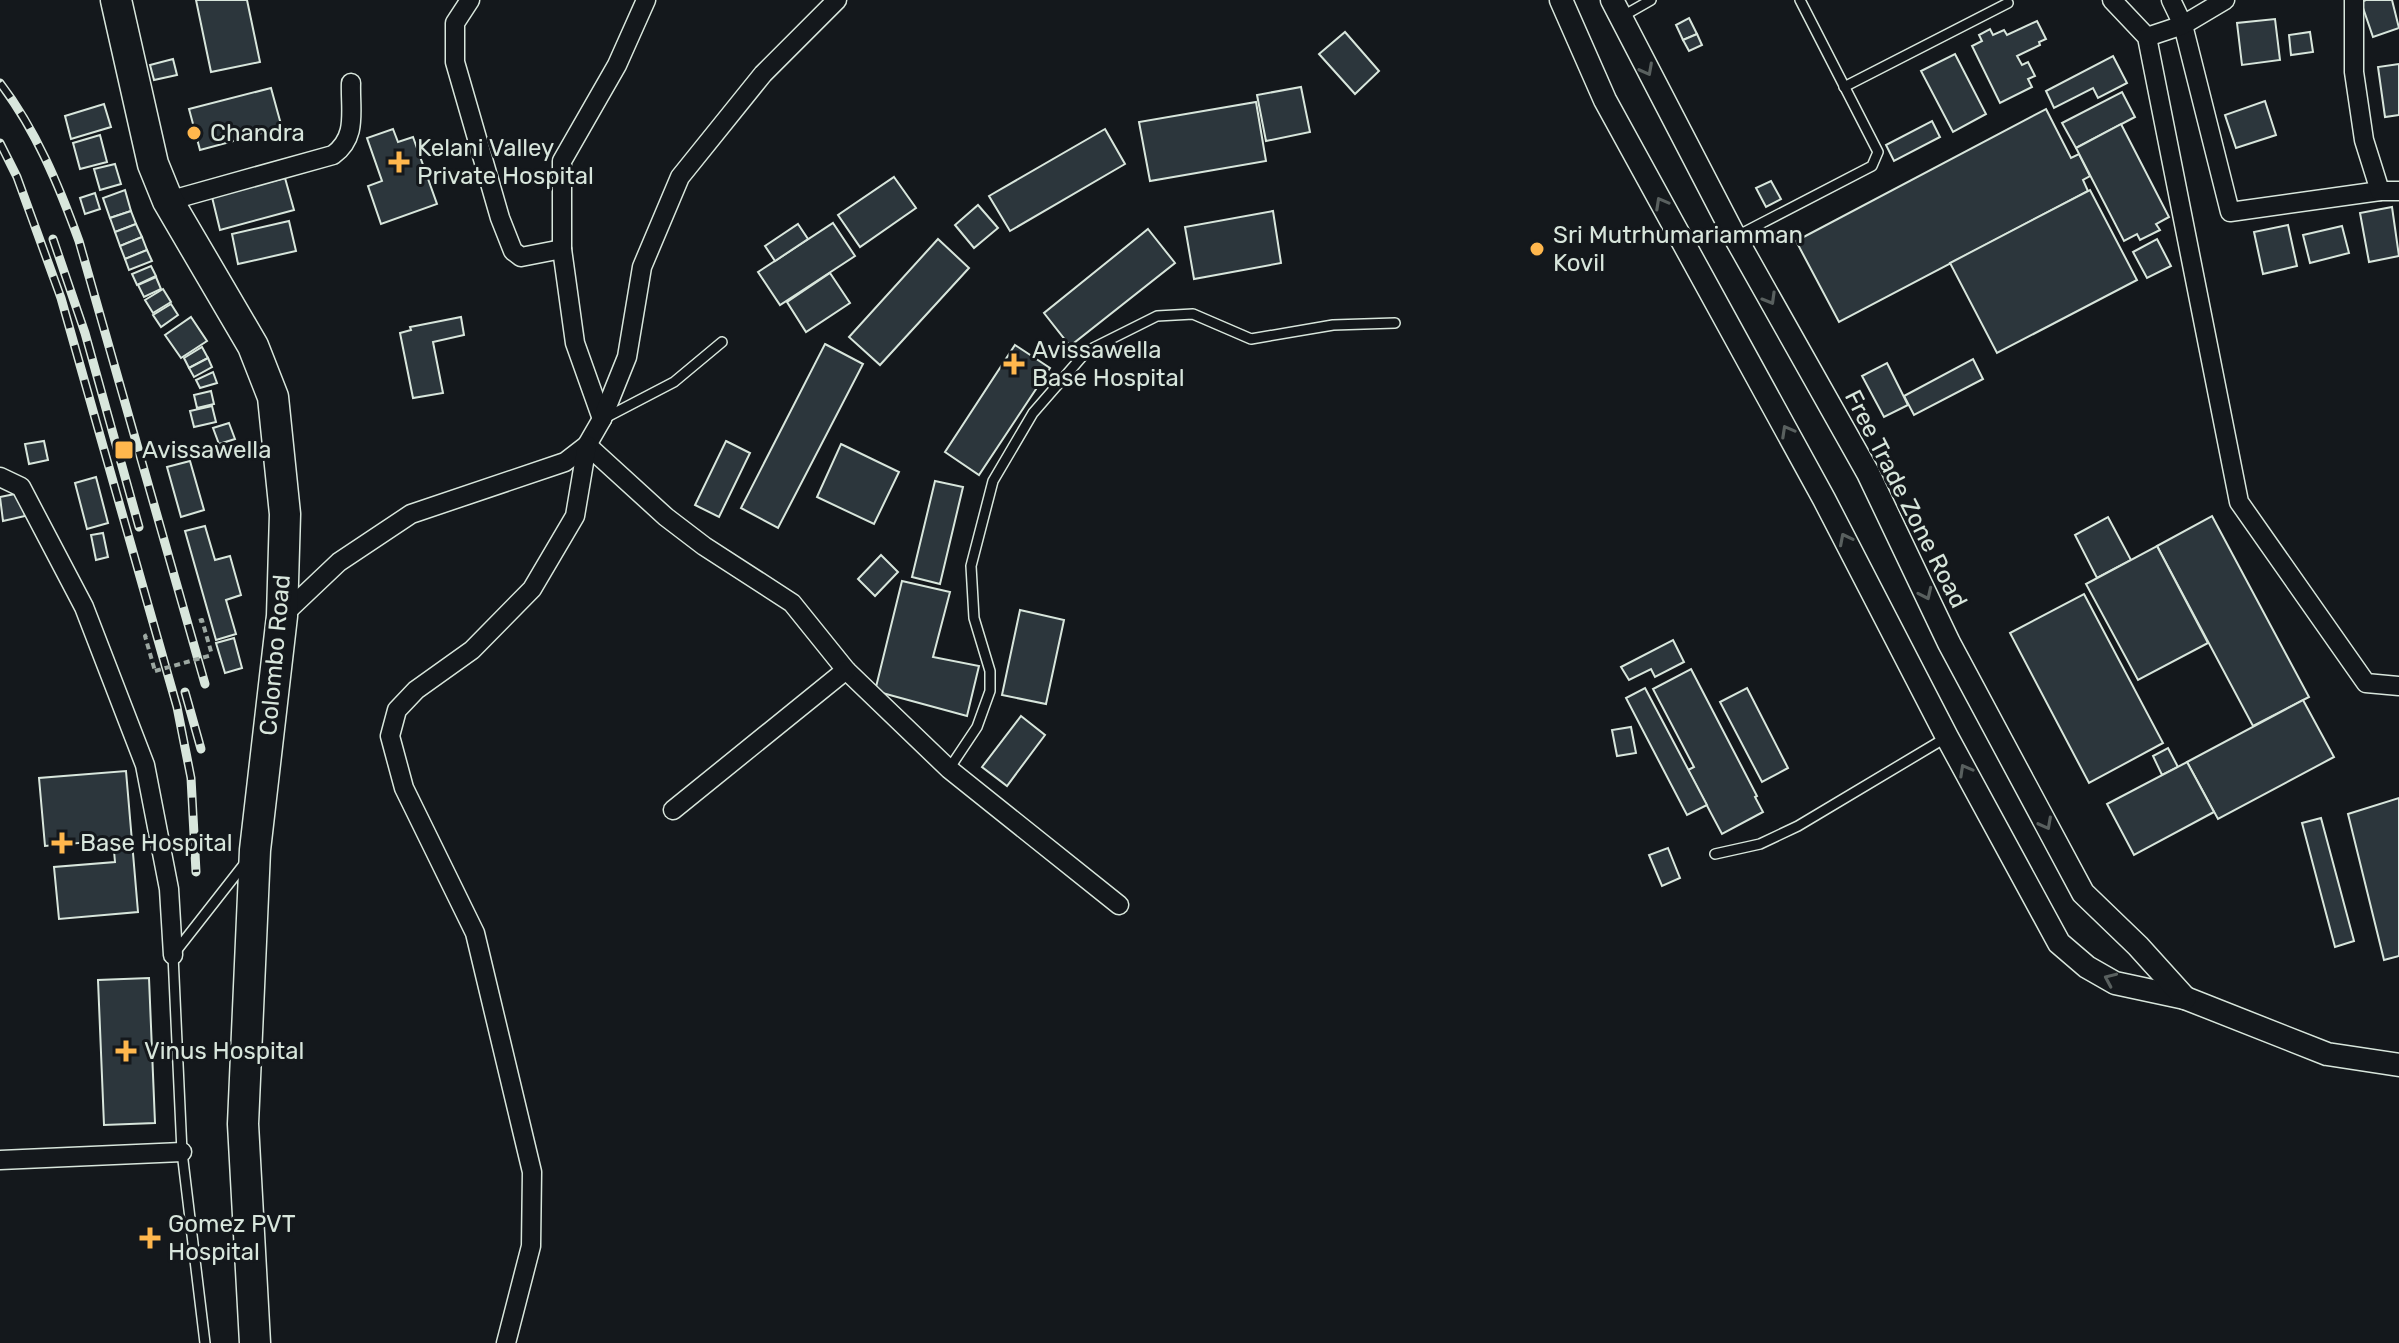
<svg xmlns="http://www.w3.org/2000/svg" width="2399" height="1343" font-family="Rubik,sans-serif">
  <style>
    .building { fill: #2c363c; stroke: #d8e6dc; stroke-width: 2 }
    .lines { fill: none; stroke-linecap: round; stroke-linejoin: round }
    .service-casing { stroke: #d8e6dc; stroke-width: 12 }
    .minor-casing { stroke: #d8e6dc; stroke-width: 21 }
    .tertiary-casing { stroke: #d8e6dc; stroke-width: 25 }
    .trunk-casing { stroke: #d8e6dc; stroke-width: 33 }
    .path { stroke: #9da8a2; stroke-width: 4; stroke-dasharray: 6 4; stroke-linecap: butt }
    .service { stroke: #14181c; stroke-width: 9 }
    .minor { stroke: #14181c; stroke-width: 18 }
    .tertiary { stroke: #14181c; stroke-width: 22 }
    .trunk { stroke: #14181c; stroke-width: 30 }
    .rail-casing { stroke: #d8e6dc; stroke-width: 9 }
    .rail { stroke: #14181c; stroke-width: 6; stroke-dasharray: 18; stroke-linecap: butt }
    .path-bridge { stroke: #9da8a2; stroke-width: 4; stroke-dasharray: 6 4; stroke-linecap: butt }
    .oneway { stroke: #59605f }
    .poi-dot { fill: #ffb74d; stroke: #14181c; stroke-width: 3 }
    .labels { text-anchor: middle; stroke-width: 6; stroke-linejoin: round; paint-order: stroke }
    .poi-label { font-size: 24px; fill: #d8e6dc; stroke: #14181c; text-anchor: start }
    .street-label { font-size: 24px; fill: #d8e6dc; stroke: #14181c }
  </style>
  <rect width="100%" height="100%" fill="#14181c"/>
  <g class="building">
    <polygon points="196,0 247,0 260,62 211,72"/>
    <polygon points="2366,0 2392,0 2399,28 2373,37 2361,2"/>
    <polygon points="1689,18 1697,34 1683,40 1676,25"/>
    <polygon points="2275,19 2280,60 2242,65 2237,23"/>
    <polygon points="2037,21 2046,39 2039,42 2040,45 2017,56 2022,65 2028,62 2035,76 2028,79 2032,87 2000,103 1972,46 1982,41 1979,35 1990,29 1993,35 2004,30 2007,35"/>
    <polygon points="1345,32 1379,71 1355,94 1319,54"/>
    <polygon points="2310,32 2313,52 2291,55 2289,35"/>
    <polygon points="1697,34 1702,45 1689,51 1683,40"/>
    <polygon points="1955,54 1986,114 1953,132 1921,71"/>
    <polygon points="2113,56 2127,83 2098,98 2093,88 2054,108 2046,91"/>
    <polygon points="173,59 177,75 154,80 150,65"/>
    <polygon points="2399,64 2399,115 2385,117 2378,67"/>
    <polygon points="1301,87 1310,132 1266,141 1257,95"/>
    <polygon points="271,88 282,128 200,150 189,109"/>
    <polygon points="2122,92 2135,117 2076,148 2062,123"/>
    <polygon points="2265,101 2276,135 2236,148 2225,115"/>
    <polygon points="1256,102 1266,161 1150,181 1139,122"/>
    <polygon points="104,104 111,127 71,139 65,116"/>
    <polygon points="2046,109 2071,158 2079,154 2090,176 2083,180 2088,191 1839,322 1796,241"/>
    <polygon points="1932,121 1940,137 1894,161 1886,145"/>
    <polygon points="2121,124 2169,217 2156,224 2160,230 2140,240 2137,234 2124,241 2076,148"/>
    <polygon points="393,129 398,142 413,137 437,204 381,224 368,186 382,181 367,138"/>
    <polygon points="1105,129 1125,164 1010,231 989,196"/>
    <polygon points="100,135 107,162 80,169 73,143"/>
    <polygon points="115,164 121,184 100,190 94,169"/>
    <polygon points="894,177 916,208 860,247 838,215"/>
    <polygon points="285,178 294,210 220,230 212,197"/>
    <polygon points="1771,181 1781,199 1766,207 1756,188"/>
    <polygon points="125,190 131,211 110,218 103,198"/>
    <polygon points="2090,190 2137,280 1997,353 1950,263"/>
    <polygon points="95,193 100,209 85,214 80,198"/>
    <polygon points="978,205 998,228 974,248 955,225"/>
    <polygon points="2392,207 2399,256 2369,262 2360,213"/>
    <polygon points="131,211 136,224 115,232 110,218"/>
    <polygon points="1273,211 1281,263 1194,279 1185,227"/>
    <polygon points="289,221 296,251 238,264 232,234"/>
    <polygon points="833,223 855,256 780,305 758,272"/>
    <polygon points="136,224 142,237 120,246 115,232"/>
    <polygon points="798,224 808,239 775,261 765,246"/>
    <polygon points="2288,225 2297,266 2263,274 2254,232"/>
    <polygon points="2342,226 2349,253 2310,263 2303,235"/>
    <polygon points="1148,229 1175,263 1070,346 1044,313"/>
    <polygon points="142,237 147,250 125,259 120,246"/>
    <polygon points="938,239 969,268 880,365 849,337"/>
    <polygon points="2157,239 2171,266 2147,278 2133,252"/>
    <polygon points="147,250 152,261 129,270 125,259"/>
    <polygon points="151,266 156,276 137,285 132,274"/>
    <polygon points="830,273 850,303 806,332 787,302"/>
    <polygon points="156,277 161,289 144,297 138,285"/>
    <polygon points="163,289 171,302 153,313 145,300"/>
    <polygon points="171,304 178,315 161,327 153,315"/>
    <polygon points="191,317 207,341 181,358 165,335"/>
    <polygon points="461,317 464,335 433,342 443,393 413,398 400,333 411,330 410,327"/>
    <polygon points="825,344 863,364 778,528 741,508"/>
    <polygon points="1015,345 1050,368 979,475 945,452"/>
    <polygon points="202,347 208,358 189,368 184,358"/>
    <polygon points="208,358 212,367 194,377 189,368"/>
    <polygon points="1973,359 1983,379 1914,415 1904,396"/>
    <polygon points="1887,363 1908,405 1884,417 1862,376"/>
    <polygon points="213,372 217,383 200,388 196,380"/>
    <polygon points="211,391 214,404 197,408 194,395"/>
    <polygon points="212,406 216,422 194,427 190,411"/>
    <polygon points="229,423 235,439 219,444 213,428"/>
    <polygon points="44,441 48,460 29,464 25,444"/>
    <polygon points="726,441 750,453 719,517 695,505"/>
    <polygon points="841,444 899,472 874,524 817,497"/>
    <polygon points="190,461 204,510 181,517 167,467"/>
    <polygon points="96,477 108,523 87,529 75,483"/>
    <polygon points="935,481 963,487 940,584 912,577"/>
    <polygon points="20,493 25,516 3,521 0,497"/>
    <polygon points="2212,516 2309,697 2253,726 2157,546"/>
    <polygon points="2108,517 2131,560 2097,578 2075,535"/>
    <polygon points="205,526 215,560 230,556 241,595 226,600 236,634 216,640 185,531"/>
    <polygon points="103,533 108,557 96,560 91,535"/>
    <polygon points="2157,546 2208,643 2138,680 2086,584"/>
    <polygon points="881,555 898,572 875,596 858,579"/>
    <polygon points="902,581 950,592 933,657 979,666 967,716 875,691"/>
    <polygon points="2084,594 2163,743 2089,783 2010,633"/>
    <polygon points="1020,610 1064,620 1046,704 1002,695"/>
    <polygon points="234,638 242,668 225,673 216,643"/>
    <polygon points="1673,640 1684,662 1655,677 1651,669 1629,680 1621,667"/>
    <polygon points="1691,669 1757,796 1755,797 1763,812 1722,834 1688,770 1694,767 1653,689"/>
    <polygon points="1645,688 1707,805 1687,815 1626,698"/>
    <polygon points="1747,688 1788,768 1762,782 1720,702"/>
    <polygon points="2303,700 2334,757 2218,819 2187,762"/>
    <polygon points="1021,716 1045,735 1007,786 982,767"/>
    <polygon points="1631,727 1636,753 1617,756 1612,730"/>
    <polygon points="2168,748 2178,767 2162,775 2153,756"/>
    <polygon points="2187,762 2214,812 2134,855 2107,804"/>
    <polygon points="126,771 138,912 59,919 54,867 115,862 113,840 45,846 39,778"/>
    <polygon points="2399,798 2399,956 2384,960 2348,814"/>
    <polygon points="2321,818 2354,941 2335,947 2302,823"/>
    <polygon points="1668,848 1680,878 1662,886 1649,855"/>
    <polygon points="149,978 155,1123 104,1125 98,980"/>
  </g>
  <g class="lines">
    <defs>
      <g id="service">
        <polyline points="1623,16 1651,0"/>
        <polyline points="1844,87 2008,3"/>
        <polyline points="1735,237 1872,166 1878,152 1800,0"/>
        <polyline points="605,418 674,382 722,342"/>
        <polyline points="949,769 977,727 990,691 990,671 974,618 971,566 993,481 1033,413 1087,351 1157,316 1193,314 1251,339 1333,325 1395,323"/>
        <polyline points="1715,854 1760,844 1798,826 1947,737"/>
        <polyline points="205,1343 182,1152 173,955 245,863"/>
      </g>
      <g id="minor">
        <polyline points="470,0 455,23 455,62 500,218 513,251 521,257 562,249"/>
        <polyline points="2112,0 2147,37 2239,502 2366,683 2399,686"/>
        <polyline points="2171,0 2183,25 2230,212 2380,191"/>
        <polyline points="2354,0 2354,72 2364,140 2380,191 2399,191"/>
        <polyline points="2147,37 2183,25 2225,0"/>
        <path d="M168,201l165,-46c25,-18 17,-44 18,-72"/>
        <polyline points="602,419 575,343 562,249 562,161 617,65 646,0"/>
        <polyline points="587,445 666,517 704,546 792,603 846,670 949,769 1119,905"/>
        <polyline points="0,477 21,487 84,607 145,765 169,889 173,955"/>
        <polyline points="282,616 339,562 411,514 565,462 587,445 602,419 627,357 642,267 680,177 763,74 837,0"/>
        <polyline points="673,810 846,670"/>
        <polyline points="0,1160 182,1152"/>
        <polyline points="506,1343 531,1246 532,1172 475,933 404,788 390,736 397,710 416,690 472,650 532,589 575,516 587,445"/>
      </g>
      <g id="tertiary">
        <polyline points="1561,0 1605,100 1824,499 1947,737 2059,943 2087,967 2115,983 2185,998 2327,1054 2399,1065"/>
        <polyline points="1612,0 1735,237 1868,473 1949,643 2083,893 2138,946 2185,998"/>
      </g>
      <polyline id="trunk" points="116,0 153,164 168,201 253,346 273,397 285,514 282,616 255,850 243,1124 255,1343"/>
    </defs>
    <use href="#service" class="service-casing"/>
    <use href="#minor" class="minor-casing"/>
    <use href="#tertiary" class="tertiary-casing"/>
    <use href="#trunk" class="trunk-casing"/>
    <g class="path">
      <polyline points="199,621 202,620 212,655"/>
      <polyline points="147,635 145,636 155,671"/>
    </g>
    <use href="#service" class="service"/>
    <use href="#minor" class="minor"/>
    <use href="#tertiary" class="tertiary"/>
    <use href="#trunk" class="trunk"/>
    <defs>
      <g id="rail">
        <path d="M0,83c36,47 59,103 79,158l126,443"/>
        <polyline points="0,143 17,177 61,298 177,707 191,778 196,872"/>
        <polyline points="53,239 85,333 139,527"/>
        <polyline points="185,692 201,749"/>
      </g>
    </defs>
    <use href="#rail" class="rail-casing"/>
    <use href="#rail" class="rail"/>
    <polyline class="path-bridge" points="155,671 212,655"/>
  </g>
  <defs><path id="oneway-chevron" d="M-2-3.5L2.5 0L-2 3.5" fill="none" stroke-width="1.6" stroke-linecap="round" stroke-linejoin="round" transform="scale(2)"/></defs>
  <g class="oneway">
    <use href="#oneway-chevron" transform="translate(1647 70) rotate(62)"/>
    <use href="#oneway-chevron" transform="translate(1661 203) rotate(-119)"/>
    <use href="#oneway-chevron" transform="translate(1770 299) rotate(60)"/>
    <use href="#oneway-chevron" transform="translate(1787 431) rotate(-119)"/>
    <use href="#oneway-chevron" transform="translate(1845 539) rotate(-117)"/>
    <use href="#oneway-chevron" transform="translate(1926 594) rotate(65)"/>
    <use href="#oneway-chevron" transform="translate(1965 770) rotate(-119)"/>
    <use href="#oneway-chevron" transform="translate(2046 824) rotate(62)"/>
    <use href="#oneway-chevron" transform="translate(2110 979) rotate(-156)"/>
  </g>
  <g class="poi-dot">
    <circle cx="194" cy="133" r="8"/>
    <path d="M395 150h8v8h8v8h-8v8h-8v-8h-8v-8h8z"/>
    <circle cx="1537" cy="249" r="8"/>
    <path d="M1010 352h8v8h8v8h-8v8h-8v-8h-8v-8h8z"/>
    <rect x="114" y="440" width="20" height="20" rx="4"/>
    <path d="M58 831h8v8h8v8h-8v8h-8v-8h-8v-8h8z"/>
    <path d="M122 1039h8v8h8v8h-8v8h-8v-8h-8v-8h8z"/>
    <path d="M146 1226h8v8h8v8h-8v8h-8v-8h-8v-8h8z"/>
  </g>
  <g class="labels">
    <g class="poi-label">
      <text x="210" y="141">Chandra</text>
      <text x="417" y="156">Kelani Valley<tspan x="417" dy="28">Private Hospital</tspan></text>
      <text x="1553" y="243">Sri Mutrhumariamman<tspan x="1553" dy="28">Kovil</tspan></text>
      <text x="1032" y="358">Avissawella<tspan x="1032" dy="28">Base Hospital</tspan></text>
      <text x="142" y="458">Avissawella</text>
      <text x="80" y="851">Base Hospital</text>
      <text x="144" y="1059">Vinus Hospital</text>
      <text x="168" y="1232">Gomez PVT<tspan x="168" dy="28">Hospital</tspan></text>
    </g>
    <g class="street-label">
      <text transform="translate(1906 499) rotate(63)" y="8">Free Trade Zone Road</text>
      <text transform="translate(275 655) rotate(-85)" y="8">Colombo Road</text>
    </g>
  </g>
</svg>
